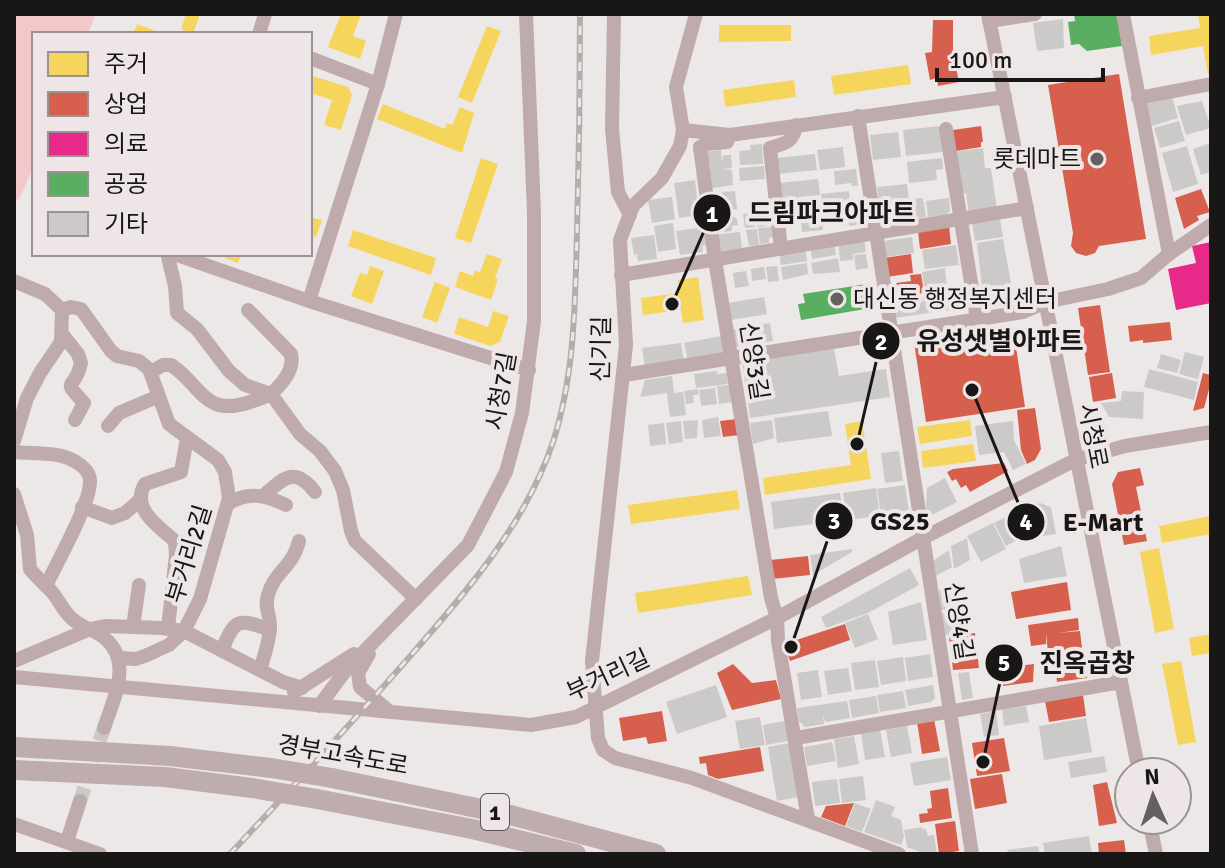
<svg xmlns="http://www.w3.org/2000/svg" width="1225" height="868" font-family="Signika,'Noto Sans KR',sans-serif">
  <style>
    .green { fill: #f3c8cb }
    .homes { fill: #f6d55c }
    .shops { fill: #d6604d }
    .health { fill: #e7298a }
    .public { fill: #5aae61 }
    .building { fill: #ccc9c9 }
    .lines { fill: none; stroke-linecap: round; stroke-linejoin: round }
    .minor-tunnel { stroke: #ccc8c8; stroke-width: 14; stroke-dasharray: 14 7; stroke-linecap: butt }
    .minor { stroke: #bfabac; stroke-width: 14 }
    .highway { stroke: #beacaf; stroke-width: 20 }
    .rail-casing { stroke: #b6acac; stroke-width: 6 }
    .rail { stroke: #eee6e6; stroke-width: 3; stroke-dasharray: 9; stroke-linecap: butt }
    .highway-bridge { stroke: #beacaf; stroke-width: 20 }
    .poi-dot { fill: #636060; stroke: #eee6e6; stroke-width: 3 }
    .labels { text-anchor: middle; stroke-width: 8; stroke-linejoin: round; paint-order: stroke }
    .shield { fill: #eee6e6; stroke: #595454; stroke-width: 2 }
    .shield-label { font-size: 22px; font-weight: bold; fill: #191616 }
    .poi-label { font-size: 24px; fill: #191616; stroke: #eee6e6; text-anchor: end }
    .street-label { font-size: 24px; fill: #191616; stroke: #eee6e6 }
    .leader { fill: none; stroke: #191616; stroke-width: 3 }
    .callout-dot { fill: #191616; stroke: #eee6e6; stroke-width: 3 }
    .mark-label { font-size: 24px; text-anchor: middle; font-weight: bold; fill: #fff }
    .callout-label { font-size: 26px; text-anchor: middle; font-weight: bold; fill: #191616; stroke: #eee6e6; stroke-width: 8; stroke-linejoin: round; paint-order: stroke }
  </style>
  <rect width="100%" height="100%" fill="#ece8e8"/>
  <polygon class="green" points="14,14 96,14 88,34 34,34 34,165 20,198 14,202"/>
  <g class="homes">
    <polygon points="186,14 200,14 193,34 181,29"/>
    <polygon points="341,14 361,14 353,36 366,41 360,59 328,47"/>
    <polygon points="1198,14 1211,14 1211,73 1208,74 1203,46 1151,55 1149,36 1200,28"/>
    <polygon points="137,24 163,34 133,34"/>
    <polygon points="719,25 791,25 791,41 719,42"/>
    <polygon points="487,26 501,31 472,103 458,97"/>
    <polygon points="908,65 911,84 834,95 831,76"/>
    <polygon points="310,75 348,87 352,95 341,130 324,125 332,100 310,93"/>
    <polygon points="794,80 796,97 725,107 723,90"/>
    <polygon points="383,104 445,129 447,123 452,125 460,107 474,113 462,153 377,119"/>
    <polygon points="481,158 498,164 471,243 455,238"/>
    <polygon points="310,217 322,220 316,237 310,235"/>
    <polygon points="353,230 436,258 431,275 348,246"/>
    <polygon points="226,254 242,254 238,263 225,258"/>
    <polygon points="487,254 502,259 495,278 498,279 491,300 455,287 460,271 473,276 475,271 480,272"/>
    <polygon points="370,266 384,271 372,304 351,296 360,273 367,275"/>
    <polygon points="698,277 704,320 683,323 681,310 643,315 641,298 679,293 678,280"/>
    <polygon points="435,282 450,288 437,323 422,317"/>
    <polygon points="493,311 509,316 500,342 490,346 454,334 459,317 488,327"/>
    <polygon points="970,420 972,436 920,444 917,427"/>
    <polygon points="862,421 871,479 765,495 763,478 851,465 845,424"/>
    <polygon points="973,444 976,461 923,468 921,451"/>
    <polygon points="737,490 740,509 631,524 628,505"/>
    <polygon points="1211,516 1211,534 1162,543 1159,526"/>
    <polygon points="1159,548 1174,629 1155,633 1140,552"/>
    <polygon points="748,576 752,595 638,613 635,593"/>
    <polygon points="1211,634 1211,653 1192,656 1189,638"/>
    <polygon points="1181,661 1196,742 1178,745 1162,664"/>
  </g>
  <g class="shops">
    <polygon points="933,20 953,20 953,52 959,82 938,86 937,78 930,80 925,53 932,52"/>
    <polygon points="1119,74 1146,239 1099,246 1095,253 1086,256 1076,253 1071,246 1073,233 1048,85"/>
    <polygon points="981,126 983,142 981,142 981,147 956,151 953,130"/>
    <polygon points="1201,189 1210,212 1197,216 1199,220 1184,229 1175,198"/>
    <polygon points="949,226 951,244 920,249 918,231"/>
    <polygon points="911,254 913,273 887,277 884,258"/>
    <polygon points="921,274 924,293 898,296 896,283 911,281 910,275"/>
    <polygon points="1100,305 1110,372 1088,375 1078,308"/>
    <polygon points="1170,322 1172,340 1143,343 1143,340 1130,342 1128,326"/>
    <polygon points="1013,327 1025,407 926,422 914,342"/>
    <polygon points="1112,373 1116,398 1093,402 1089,377"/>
    <polygon points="1203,373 1211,375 1211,382 1204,408 1193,411"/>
    <polygon points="1035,408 1041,449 1035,460 1027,464 1021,450 1017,410"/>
    <polygon points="737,419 739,435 723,437 720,421"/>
    <polygon points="1004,463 1008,471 970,492 966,485 961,488 956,479 952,481 947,472 953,469"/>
    <polygon points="1140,468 1144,485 1136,487 1147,541 1124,545 1112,484 1118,472"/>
    <polygon points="808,556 810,575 772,579 770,560"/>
    <polygon points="1067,582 1071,610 1016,619 1011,592"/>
    <polygon points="1078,618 1079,630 1058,633 1080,631 1082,648 1048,652 1046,634 1046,644 1031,646 1028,625"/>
    <polygon points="845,624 850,640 790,661 784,644"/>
    <polygon points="975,633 979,668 953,670 949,636"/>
    <polygon points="1083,649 1087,678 1057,682 1053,653"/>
    <polygon points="733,664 752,683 776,680 781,699 732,710 717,673"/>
    <polygon points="1034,664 1033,682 1003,686 1001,668"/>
    <polygon points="1083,695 1086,716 1049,722 1045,701"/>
    <polygon points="662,711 667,741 648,744 646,737 623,741 619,718"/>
    <polygon points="934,719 940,751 922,754 917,722"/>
    <polygon points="1004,738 1010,771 977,776 972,743"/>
    <polygon points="760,747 764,771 718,779 708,775 706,763 700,764 699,757"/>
    <polygon points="1002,774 1007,803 975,809 970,779"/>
    <polygon points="1107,782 1117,823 1099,826 1093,785"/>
    <polygon points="948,788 952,818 920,823 919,814 928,813 927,809 932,808 930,791"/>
    <polygon points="854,803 845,826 821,817 826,806"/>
    <polygon points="955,821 959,851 939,854 935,824"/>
    <polygon points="1124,840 1126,854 1099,854 1098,843"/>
  </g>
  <polygon class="health" points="1211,242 1211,303 1176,310 1168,269 1196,263 1192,246"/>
  <g class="public">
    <polygon points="1074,14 1117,14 1122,46 1087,51 1079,44 1071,45 1068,22 1075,21"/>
    <polygon points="867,284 871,308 801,320 798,304 805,303 803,294"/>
  </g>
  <g class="building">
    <polygon points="1063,19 1064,48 1037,51 1033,23"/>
    <polygon points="1172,97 1178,118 1152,126 1146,104"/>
    <polygon points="1202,101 1211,128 1186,135 1177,106"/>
    <polygon points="1179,121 1185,141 1160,148 1154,128"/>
    <polygon points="940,126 943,152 906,156 903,130"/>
    <polygon points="898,132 901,157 873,160 870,135"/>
    <polygon points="1211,143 1211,172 1201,175 1193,149"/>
    <polygon points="762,144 763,164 740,165 739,151 751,150 750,145"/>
    <polygon points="1187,146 1198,184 1173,192 1162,153"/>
    <polygon points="843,147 845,167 820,170 817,150"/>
    <polygon points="983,148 985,168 991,168 997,210 969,214 966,193 962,194 953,152"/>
    <polygon points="721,150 722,164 723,155 731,155 732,168 723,169 732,170 733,185 707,189 710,172 710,166 705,166 703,152"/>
    <polygon points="815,154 817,170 778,174 776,158"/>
    <polygon points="942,158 943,169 936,170 937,180 909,183 907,162"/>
    <polygon points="764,166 765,179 740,181 739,168"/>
    <polygon points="856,169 858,186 852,186 851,183 835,185 834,171"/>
    <polygon points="818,179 820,195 798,197 799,214 781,215 778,183"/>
    <polygon points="695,180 699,215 679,218 674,183"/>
    <polygon points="907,184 909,200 879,203 877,187"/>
    <polygon points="735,191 737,209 724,211 722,192"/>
    <polygon points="849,191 850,203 840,204 841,212 823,214 821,194"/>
    <polygon points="721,193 723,208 708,207 707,195"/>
    <polygon points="672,197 675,219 652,223 648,200"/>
    <polygon points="923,198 926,217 912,219 910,207 911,220 881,223 879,206 910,203 910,199"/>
    <polygon points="949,198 950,211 946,215 928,217 926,201"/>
    <polygon points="820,200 823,230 802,232 799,202"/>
    <polygon points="765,211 767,226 757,227 755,212"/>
    <polygon points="753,213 755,227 745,228 743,214"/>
    <polygon points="865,213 862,224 849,226 848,215"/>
    <polygon points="731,215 737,219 738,225 732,226 732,231 724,232 722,216"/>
    <polygon points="1000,219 1003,237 975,241 972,222"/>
    <polygon points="673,223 676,249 658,252 654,226"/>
    <polygon points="704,227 706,245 702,246 703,252 680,255 676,231"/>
    <polygon points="772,227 774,237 769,238 769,243 760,244 758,228"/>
    <polygon points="757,229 759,245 749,246 746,230"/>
    <polygon points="740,232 742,248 715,252 713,235"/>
    <polygon points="654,235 657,259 638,261 637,254 634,255 631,238"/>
    <polygon points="912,237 914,253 885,257 883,241"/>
    <polygon points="859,238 865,243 866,252 853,254 853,260 840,261 838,241"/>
    <polygon points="1003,239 1014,300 976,306 974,299 983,297 977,243"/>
    <polygon points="834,242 836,255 812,259 810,245"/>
    <polygon points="956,245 959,265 925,269 922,250"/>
    <polygon points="805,247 807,261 781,265 779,251"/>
    <polygon points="866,254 868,268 856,270 854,255"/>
    <polygon points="838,258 840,272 813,274 811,263"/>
    <polygon points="807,263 808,274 783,280 781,267"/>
    <polygon points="777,266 779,281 768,282 766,267"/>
    <polygon points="764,267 766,279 752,281 751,269"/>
    <polygon points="945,268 947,288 925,291 922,272"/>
    <polygon points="746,271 749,286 735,288 733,273"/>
    <polygon points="964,288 967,307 944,311 941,292"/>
    <polygon points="764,297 767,314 731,320 728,303"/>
    <polygon points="927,297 929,313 895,318 893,302"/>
    <polygon points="770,323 773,341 734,347 731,330"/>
    <polygon points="721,336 724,354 688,361 684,343"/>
    <polygon points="681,343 684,362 645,367 642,348"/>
    <polygon points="834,349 839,376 886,369 890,397 750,418 742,362"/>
    <polygon points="1185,352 1204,357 1198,379 1179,374"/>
    <polygon points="1161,354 1181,360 1177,373 1157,368"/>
    <polygon points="1149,369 1198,382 1194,400 1144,387"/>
    <polygon points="717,371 717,374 727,373 728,384 696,388 694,374"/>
    <polygon points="672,376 674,393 683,392 686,415 670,417 667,393 640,397 645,380"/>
    <polygon points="730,385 733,402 719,404 717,386"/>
    <polygon points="715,388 717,404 701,406 699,390"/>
    <polygon points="698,389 698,395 693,395 694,403 686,404 684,391"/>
    <polygon points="1122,391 1144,392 1143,419 1109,417 1101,403 1121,401"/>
    <polygon points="828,411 832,436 777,443 774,418"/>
    <polygon points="718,417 721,436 704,438 702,420"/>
    <polygon points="698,420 697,438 685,439 683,421"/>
    <polygon points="772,420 774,438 753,444 750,423"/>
    <polygon points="681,421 683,442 669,444 666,423"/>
    <polygon points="1013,421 1014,440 1026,464 1013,470 1004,452 979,455 975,426"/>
    <polygon points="664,423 666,444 650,446 648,425"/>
    <polygon points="899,451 903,481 885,483 881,453"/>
    <polygon points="945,478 957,502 930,516 926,508 927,488"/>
    <polygon points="905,485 909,511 881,515 877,489"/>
    <polygon points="876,488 880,516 847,520 843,493"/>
    <polygon points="840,493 844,520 774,529 771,502"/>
    <polygon points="1040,503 1051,507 1056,534 1035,537 1033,523 1029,523 1026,508"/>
    <polygon points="1022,509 1027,535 1006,546 994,523"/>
    <polygon points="993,523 1006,549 981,562 967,536"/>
    <polygon points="967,538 970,560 954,569 951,546"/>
    <polygon points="1061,546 1067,576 1024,583 1019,559"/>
    <polygon points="852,549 852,552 813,575 810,555"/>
    <polygon points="949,550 952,567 936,576 933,561"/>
    <polygon points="910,568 919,585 868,613 826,628 821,617"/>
    <polygon points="960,583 963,608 941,610 939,590"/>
    <polygon points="921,602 927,640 893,645 888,612"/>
    <polygon points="963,611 965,633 944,635 942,613"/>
    <polygon points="868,614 878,639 855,648 845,623"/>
    <polygon points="930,654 933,677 908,681 905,658"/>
    <polygon points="903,657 906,681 881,685 877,661"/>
    <polygon points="875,660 879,687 855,690 851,663"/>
    <polygon points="848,668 852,691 828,695 824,671"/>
    <polygon points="818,670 822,697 801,700 797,673"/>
    <polygon points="969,672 973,698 962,700 958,673"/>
    <polygon points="716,685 727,717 677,734 666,702"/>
    <polygon points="933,685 935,698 931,702 908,706 905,690"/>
    <polygon points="903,691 906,708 880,712 877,695"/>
    <polygon points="876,696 879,713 852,718 849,700"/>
    <polygon points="847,701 850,718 825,722 823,714 824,724 805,727 799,721 797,708"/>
    <polygon points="1026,706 1029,722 1004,726 1002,709"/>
    <polygon points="996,711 999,735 984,737 980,714"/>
    <polygon points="760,717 765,745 740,749 735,721"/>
    <polygon points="1086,718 1092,752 1044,760 1039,726"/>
    <polygon points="785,721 788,741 766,745 763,725"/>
    <polygon points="907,726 912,753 891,757 886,730"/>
    <polygon points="880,730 885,757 865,760 861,733"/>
    <polygon points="854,736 859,764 838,768 834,739"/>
    <polygon points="832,742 836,761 807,766 804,747"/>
    <polygon points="789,743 798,797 777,801 768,747"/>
    <polygon points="1104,756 1107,772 1071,778 1068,762"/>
    <polygon points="947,757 951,780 914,786 910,763"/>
    <polygon points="863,776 866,800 842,803 839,779"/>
    <polygon points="837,779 840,803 815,806 812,782"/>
    <polygon points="876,800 895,807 891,816 901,820 904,837 901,845 864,832"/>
    <polygon points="855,803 871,809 862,832 846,826"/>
    <polygon points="922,827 922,829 926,829 928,836 934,835 937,854 925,854 907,847 904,830"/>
    <polygon points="1089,836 1092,854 1045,854 1043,843"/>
    <polygon points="1038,846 1040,854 1008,854 1007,850"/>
  </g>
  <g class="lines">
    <polyline class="minor-tunnel" points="80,801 104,728"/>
    <g class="minor">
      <polyline points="614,14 612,129 618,192 630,215"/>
      <polyline points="696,14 676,87 683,130 680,146 662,178 633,206 620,240 626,345 592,661 598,738 603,750 615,758 692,778 899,854"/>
      <polyline points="988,14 1139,772"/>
      <polyline points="1123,14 1169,254"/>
      <polyline points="989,21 1035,14"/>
      <polyline points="259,34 265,14"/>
      <polyline points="310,58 378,84"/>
      <polyline points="1138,98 1211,84"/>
      <polyline points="858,116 972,854"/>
      <polyline points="946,129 977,319"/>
      <polyline points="683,130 730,135 1005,97"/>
      <polyline points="730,135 727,142 706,144 700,147 715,260 771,598 777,618 778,641 808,819"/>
      <path d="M781,249l-11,-101c15,-5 24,-6 26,-23"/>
      <polyline points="174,254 309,301 529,370"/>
      <polyline points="168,257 175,286 177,313 197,329 229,371 245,385 271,394 300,434 320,451 335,471 343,490 351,531 355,541 416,599"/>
      <polyline points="621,275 1027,208"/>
      <polyline points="14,281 45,294 62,310 61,342 40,373 27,398 14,441"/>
      <polyline points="309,301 378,84 396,14"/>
      <polyline points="62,310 71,307 81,309 111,351 117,356 139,361 149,369 169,424 218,460 225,472 229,498 200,599 184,631 169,645 147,655 136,659 119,658"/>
      <path d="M63,335l15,19 3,9c-7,31 -21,13 3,40l-9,17"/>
      <path d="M151,372l12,-7h8c30,19 32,53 79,37 10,-3 20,-6 27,-14 9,-9 17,-21 14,-34l-43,-44"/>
      <polyline points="624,375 1023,312 1046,302 1108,289 1141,278 1169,254 1211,225"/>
      <polyline points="108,426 119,413 159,396"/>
      <path d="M14,452c20,2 45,-1 62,10 7,4 14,11 14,19 1,22 -34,83 -44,105"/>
      <path d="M14,494l13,41 3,34c6,8 15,15 22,23 8,9 12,22 23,29 8,7 19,9 27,15 32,23 12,62 2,92"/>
      <path d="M263,496c20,-17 31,-31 52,-4"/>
      <path d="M228,504c20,-13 37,-9 58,1"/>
      <polyline points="82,507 112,518 125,513 141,499"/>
      <polyline points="133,627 139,585"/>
      <path d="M168,628l8,-73 -1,-14c-16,-14 -45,-33 -30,-57l36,-12 6,-34"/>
      <path d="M222,651c12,-33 17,-33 48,-21"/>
      <polyline points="369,654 358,673 360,687 390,712"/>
      <polyline points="14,661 90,629 105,626 162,628 184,631 283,682 302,688"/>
      <path d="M260,670c4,-14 10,-30 10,-44 0,-12 -6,-19 -2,-31 6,-23 25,-28 31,-54"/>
      <polyline points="14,677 531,725 576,717 777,618 923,538 1075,460 1125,446 1211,432"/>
      <polyline points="294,692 354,654"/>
      <polyline points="319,706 346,670 468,545 506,472 522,413 534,321 534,213 526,14"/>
      <polyline points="796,738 1121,682"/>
      <polyline points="1149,820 1156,854"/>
      <polyline points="14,824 100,854"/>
      <polyline points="67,841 80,801"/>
    </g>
    <g class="highway">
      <polyline points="14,747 170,756 271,768"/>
      <polyline points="14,770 165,777 252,788"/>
      <polyline points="332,778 510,815 656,854"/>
      <polyline points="317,799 472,829 576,854"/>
    </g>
    <defs>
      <path id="rail" d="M230,854c59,-63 118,-127 175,-192 58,-66 120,-136 148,-220 22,-68 22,-139 24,-210 2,-73 3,-145 3,-218"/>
    </defs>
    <use href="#rail" class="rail-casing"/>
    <use href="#rail" class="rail"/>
    <g class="highway-bridge">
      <polyline points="271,768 332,778"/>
      <polyline points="252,788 317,799"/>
    </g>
  </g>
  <g class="poi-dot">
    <circle cx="1097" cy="159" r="8"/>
    <circle cx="837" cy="299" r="8"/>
  </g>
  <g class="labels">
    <rect class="shield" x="481" y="794" width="28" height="36" rx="6"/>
    <g class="shield-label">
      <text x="495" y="820">1</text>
    </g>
    <g class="poi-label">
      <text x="1081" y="167">롯데마트</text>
      <text x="853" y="307" text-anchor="start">대신동 행정복지센터</text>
    </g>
    <g class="street-label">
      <text transform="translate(601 349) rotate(-89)" y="8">신기길</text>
      <text transform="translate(754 361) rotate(81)" y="8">신양3길</text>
      <text transform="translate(501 391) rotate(-80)" y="8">시청7길</text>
      <text transform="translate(1093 436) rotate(79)" y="8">시청로</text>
      <text transform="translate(189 554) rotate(-73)" y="8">부거리2길</text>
      <text transform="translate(959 621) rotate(81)" y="8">신양4길</text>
      <text transform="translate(608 675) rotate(-25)" y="8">부거리길</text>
      <text transform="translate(343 755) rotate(10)" y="8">경부고속도로</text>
    </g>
  </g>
  <path class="leader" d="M672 304L712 213M857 444L881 341M791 647L834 521M972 390L1026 522M983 762L1004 663"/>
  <g class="callout-dot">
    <circle cx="672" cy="304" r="8"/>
    <circle cx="857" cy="444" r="8"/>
    <circle cx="791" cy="647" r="8"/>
    <circle cx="972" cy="390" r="8"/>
    <circle cx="983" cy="762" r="8"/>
    <circle cx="712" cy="213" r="20"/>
    <circle cx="881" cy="341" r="20"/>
    <circle cx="834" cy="521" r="20"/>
    <circle cx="1026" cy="522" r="20"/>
    <circle cx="1004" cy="663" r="20"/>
  </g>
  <g class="mark-label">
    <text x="712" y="222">1</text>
    <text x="881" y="350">2</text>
    <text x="834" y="529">3</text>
    <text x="1026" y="530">4</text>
    <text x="1004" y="671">5</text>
  </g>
  <g class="callout-label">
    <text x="832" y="222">드림파크아파트</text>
    <text x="1000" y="350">유성샛별아파트</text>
    <text x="900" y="530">GS25</text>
    <text x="1103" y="531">E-Mart</text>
    <text x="1087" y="672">진옥곱창</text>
  </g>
  <rect width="1225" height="868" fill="none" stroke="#191616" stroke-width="32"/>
  <rect x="32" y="32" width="280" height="224" fill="#eee6e6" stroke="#999393" stroke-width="2"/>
  <rect x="48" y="52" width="40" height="24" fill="#f6d55c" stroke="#999393" stroke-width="2"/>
  <text x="104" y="72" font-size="24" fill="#191616">주거</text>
  <rect x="48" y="92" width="40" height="24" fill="#d6604d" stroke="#999393" stroke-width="2"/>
  <text x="104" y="112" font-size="24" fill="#191616">상업</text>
  <rect x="48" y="132" width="40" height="24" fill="#e7298a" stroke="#999393" stroke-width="2"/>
  <text x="104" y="152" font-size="24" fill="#191616">의료</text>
  <rect x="48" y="172" width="40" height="24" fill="#5aae61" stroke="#999393" stroke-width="2"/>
  <text x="104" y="192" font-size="24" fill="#191616">공공</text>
  <rect x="48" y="212" width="40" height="24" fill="#ccc9c9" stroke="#999393" stroke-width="2"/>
  <text x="104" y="232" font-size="24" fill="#191616">기타</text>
  <g transform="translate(1153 796) rotate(357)"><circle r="38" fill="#eee6e6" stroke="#999393" stroke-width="2"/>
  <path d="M0-6L14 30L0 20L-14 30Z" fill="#636060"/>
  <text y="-12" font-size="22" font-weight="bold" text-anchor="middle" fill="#191616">N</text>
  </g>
  <path d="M937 68v12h166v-12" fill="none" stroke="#191616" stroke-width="4"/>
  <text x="949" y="68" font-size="24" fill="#191616" stroke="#eee6e6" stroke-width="6" paint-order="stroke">100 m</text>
</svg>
